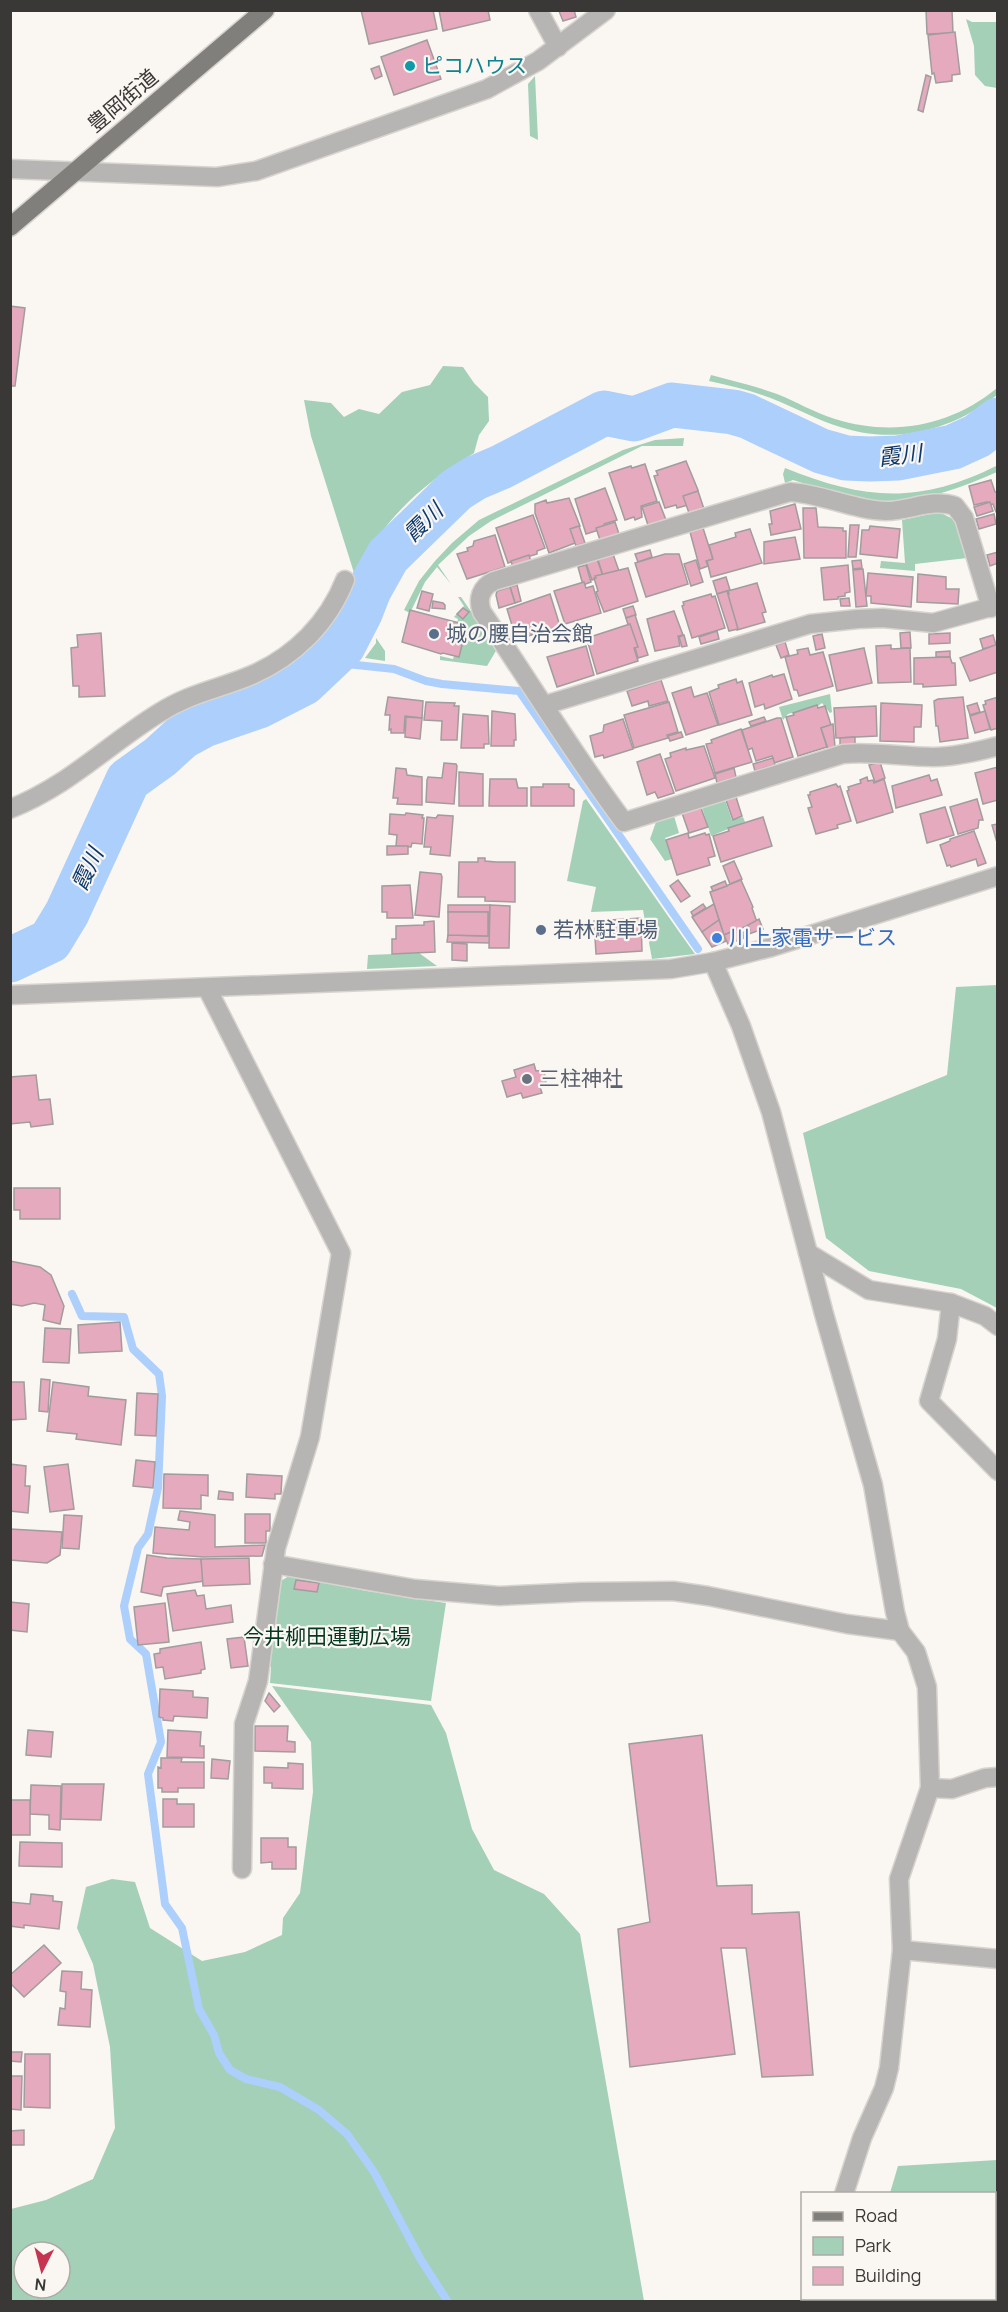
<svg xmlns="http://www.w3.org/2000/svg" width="1008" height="2312" font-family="Manrope,'Noto Sans JP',sans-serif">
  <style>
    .green { fill: #a3d0b7; fill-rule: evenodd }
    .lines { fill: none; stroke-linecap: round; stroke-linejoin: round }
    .stream { stroke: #accffc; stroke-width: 8 }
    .river { stroke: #accffc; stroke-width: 45 }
    .building { fill: #e5aabd; stroke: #a29c9e; stroke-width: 1.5 }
    .minor-casing { stroke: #d7d4d0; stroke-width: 21 }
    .tertiary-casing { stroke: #d7d4d0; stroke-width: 21 }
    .primary-casing { stroke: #d7d4d0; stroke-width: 21 }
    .minor { stroke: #b7b5b3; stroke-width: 18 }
    .tertiary { stroke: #b7b5b3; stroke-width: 18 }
    .primary { stroke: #817f7b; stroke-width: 18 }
    .culture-dot { fill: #0f9aa8; stroke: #faf6f2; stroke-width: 2 }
    .service-dot { fill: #5c6f8a; stroke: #faf6f2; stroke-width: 2 }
    .shop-dot { fill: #3f7fe0; stroke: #faf6f2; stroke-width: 2 }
    .worship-dot { fill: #6b7280; stroke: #faf6f2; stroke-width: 2 }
    .labels { text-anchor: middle; stroke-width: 4.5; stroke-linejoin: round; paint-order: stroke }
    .culture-label { font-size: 21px; fill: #0d838f; stroke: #faf6f2; text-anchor: start }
    .street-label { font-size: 21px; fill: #393836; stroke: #faf6f2 }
    .service-label { font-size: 21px; fill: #4e5e75; stroke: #faf6f2; text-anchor: start }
    .shop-label { font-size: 21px; fill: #366cbe; stroke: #faf6f2; text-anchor: start }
    .worship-label { font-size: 21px; fill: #5b616d; stroke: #faf6f2; text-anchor: start }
    .park-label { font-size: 21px; fill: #063723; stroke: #faf6f2 }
    .water-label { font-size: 22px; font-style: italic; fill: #0b396e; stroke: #faf6f2 }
  </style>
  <rect width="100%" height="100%" fill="#faf6f2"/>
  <g class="green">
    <polygon points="966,19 972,22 997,22 997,88 985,86 975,75 974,46"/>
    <polygon points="535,76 538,140 530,136 528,84"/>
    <path d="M443,366l20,1 11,16 14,14 1,24 -10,14 -5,18c-53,32 -91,66 -119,123l-44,-140 -7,-36 27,3 13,14 15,-8 20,5 23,-22 28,-7z"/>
    <path d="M711,375c22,6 44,11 66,19 20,8 36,18 58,25 58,18 116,7 162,-31v7c-48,37 -104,51 -163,30 -24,-8 -47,-22 -72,-30 -17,-6 -35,-10 -53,-14z"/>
    <polygon points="684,438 683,446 642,446 491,521 469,536 438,565 451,584 437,567 425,582 410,613 404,610 419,581 435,561 452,543 479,520 623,450 655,440"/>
    <path d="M998,465l-1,7c-40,18 -88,35 -133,28 -24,-4 -48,-13 -71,-20l-8,3 -2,-9 2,-6c79,32 134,37 213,-3z"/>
    <polygon points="939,512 955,520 967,558 915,564 915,571 880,568 881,561 905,563 902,520"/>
    <polygon points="458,597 461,597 497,649 487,666 440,660 440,656 453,659 454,656 459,657 467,626 457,623 458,619 454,617 464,606"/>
    <polygon points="376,638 385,651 385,661 365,658 376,643"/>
    <polygon points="830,694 832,712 830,713 822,703 818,706 788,714 783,720 779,707"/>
    <polygon points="586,799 682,936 695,954 652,959 643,910 591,912 596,887 567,881 583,801"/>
    <polygon points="725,800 732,820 743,817 745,822 711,836 702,807"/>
    <polygon points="674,816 679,833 665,838 672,859 665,861 650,839 656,822"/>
    <polygon points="419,953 437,966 367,969 368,955"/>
    <polygon points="997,985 998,985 997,1308 961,1289 869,1271 826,1238 803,1133 947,1075 956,987"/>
    <polygon points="289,1576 367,1591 446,1603 431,1701 270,1683 271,1667 268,1664 279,1582"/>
    <path d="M272,1686l159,19 15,28 26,96 22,41 50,24 36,40 64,367h-633v-92l35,-9 47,-21 22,-51 -5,-81 -17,-83 -16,-36 9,-41 26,-8 23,3 15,46 52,33 43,-9 37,-17 1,-17 17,-25 13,-101 -2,-50zM24,2252h36v36h-36z"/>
    <polygon points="997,2160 997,2301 878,2301 877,2298 994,2298 994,2194 890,2193 898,2166"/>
  </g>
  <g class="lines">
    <g class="stream">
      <polyline points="330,658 347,664 394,669 426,681 442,684 519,691 698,949"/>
      <polyline points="72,1294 82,1316 124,1317 133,1349 159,1374 162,1396 158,1488 148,1534 138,1548 124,1606 130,1639 146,1654 161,1742 148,1774 165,1904 182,1928 199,2009 214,2035 219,2053 230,2070 246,2079 280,2087 319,2110 347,2134 374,2172 421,2260 448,2302"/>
    </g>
    <polyline class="river" points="10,960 50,941 67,913 128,780 160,757 182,737 204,725 259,706 304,683 343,646 360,613 369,590 388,556 456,490 475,478 501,467 604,413 634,419 672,405 733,412 747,416 821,451 846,458 870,459 898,458 953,447 977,436 998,420"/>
  </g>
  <g class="building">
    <polygon points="361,10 433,10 437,29 369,44"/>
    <polygon points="439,10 488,10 490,20 443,31"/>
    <polygon points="574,10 576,17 563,21 559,11"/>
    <polygon points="926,10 952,10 953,33 927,34"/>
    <polygon points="955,32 960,74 952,75 952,81 936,83 934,73 932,74 928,35"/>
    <polygon points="427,40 441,79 394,95 381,57"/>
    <polygon points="379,66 382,76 375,79 371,69"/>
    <polygon points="926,75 931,77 923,112 918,110"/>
    <polygon points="10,306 25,308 15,386 10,386"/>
    <polygon points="686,461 698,490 697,494 685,498 688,505 677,508 676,505 665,508 654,476 658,475 656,471"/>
    <polygon points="645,464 657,501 641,506 642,517 635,520 634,517 625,520 609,473 631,466 632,468"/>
    <polygon points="991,480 995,492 998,492 998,512 996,512 993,504 988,505 987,502 974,505 969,486"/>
    <polygon points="605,488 617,520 604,524 605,528 586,534 575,499"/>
    <polygon points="698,491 704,509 689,513 683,496"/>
    <polygon points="569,498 580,526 571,529 575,543 549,553 535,513 535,504 546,500 547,503"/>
    <polygon points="659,502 666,520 648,525 642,507"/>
    <polygon points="990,502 993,511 977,516 974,507"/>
    <polygon points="795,504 801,529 771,535 769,524 772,524 770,511"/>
    <polygon points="803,508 816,508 818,527 843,528 843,531 846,531 846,558 804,558"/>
    <polygon points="994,514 996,524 979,529 976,519"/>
    <polygon points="533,515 545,548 537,551 537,554 508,563 496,528"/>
    <polygon points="615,522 619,534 600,540 596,528"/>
    <polygon points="850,525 859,525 856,557 848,557"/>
    <polygon points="579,526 585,543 576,546 570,529"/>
    <polygon points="870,526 900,529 897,558 860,554 862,530 869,530"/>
    <polygon points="703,528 713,559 706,561 708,566 700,569 690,532"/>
    <polygon points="750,529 762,563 711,577 707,561 713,559 709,545 736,537 735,533"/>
    <polygon points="495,535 505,567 467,579 457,554 468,551 467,548 473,546 474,541"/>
    <polygon points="795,537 800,559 764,564 764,542"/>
    <polygon points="650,550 652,557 638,562 635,554"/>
    <polygon points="998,552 998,563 990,566 987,555"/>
    <polygon points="613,554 619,571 603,576 598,560"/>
    <polygon points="665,554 679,554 688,584 646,597 635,563"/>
    <polygon points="529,555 531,562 513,568 511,561"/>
    <polygon points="597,559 603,576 592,580 586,563"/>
    <polygon points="696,560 703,582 691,586 684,564"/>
    <polygon points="861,560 862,568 853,569 852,561"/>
    <polygon points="586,565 591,582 583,585 578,567"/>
    <polygon points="848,565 850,592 845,593 845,596 838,597 838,599 824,600 821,568"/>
    <polygon points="628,568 638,601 604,612 596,592 598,591 594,578 596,578 595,576"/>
    <polygon points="863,569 867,606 856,607 853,570"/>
    <polygon points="868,573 913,577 911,607 871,603 871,596 866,596"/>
    <polygon points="918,574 946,577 946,589 959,589 958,604 917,602"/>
    <polygon points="726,577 730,590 717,594 713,581"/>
    <polygon points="584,582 586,588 593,586 601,613 565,624 554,591"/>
    <polygon points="757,583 766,612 762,613 765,622 737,630 727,594 729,594 728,591"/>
    <polygon points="517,585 521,601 515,603 510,587"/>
    <polygon points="510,587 515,603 499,608 496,595 497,591"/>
    <polygon points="422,591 433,594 429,611 417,608"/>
    <polygon points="727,591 738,629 729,631 717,594"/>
    <polygon points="550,594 560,626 522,638 520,630 514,632 507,609"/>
    <polygon points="711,594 712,597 715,596 725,628 692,638 682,606 684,605 683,602"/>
    <polygon points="849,598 850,606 841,606 840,599"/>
    <polygon points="433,601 443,603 445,605 445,609 432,608"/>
    <polygon points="633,606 636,615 626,618 623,609"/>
    <polygon points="463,608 469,612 463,619 457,614"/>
    <polygon points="410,610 467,625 459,657 443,653 441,654 402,642"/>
    <polygon points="674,611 683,635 678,636 680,646 655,651 647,619"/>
    <polygon points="635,615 648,655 638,658 626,618"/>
    <polygon points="630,624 638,647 634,648 638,661 597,674 588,643 592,641 590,637"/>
    <polygon points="717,631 719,639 701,644 699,637"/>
    <polygon points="910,632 911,648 901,648 900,633"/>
    <polygon points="101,633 105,696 79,697 79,686 73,686 71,648 78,647 77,635"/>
    <polygon points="950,633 950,643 929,644 929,634"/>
    <polygon points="822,634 825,648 816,650 813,636"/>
    <polygon points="684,635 687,646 682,647 679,637"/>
    <polygon points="993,635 996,645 983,649 980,639"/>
    <polygon points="785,642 789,655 781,658 776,645"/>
    <polygon points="998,644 998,672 970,681 960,658"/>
    <polygon points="891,645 891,649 910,648 911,682 878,683 876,646"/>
    <polygon points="586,646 594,675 557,687 547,657"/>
    <polygon points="808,648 810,655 823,652 833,686 799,696 797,690 794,690 785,657 798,654 797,650"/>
    <polygon points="864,648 872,683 837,691 829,655"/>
    <polygon points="950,651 950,657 936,657 936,652"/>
    <polygon points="950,657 952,663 955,663 956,685 923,687 923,684 914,684 914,658"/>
    <polygon points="784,674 792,699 765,709 764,704 755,707 749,683 772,675 773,677"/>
    <polygon points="736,679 737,683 742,681 752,715 719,725 709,692 719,688 718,685"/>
    <polygon points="661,680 668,701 649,706 648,701 632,706 627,691"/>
    <polygon points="691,687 694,697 707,693 718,725 686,735 672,693"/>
    <polygon points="388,697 423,701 422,718 405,716 404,733 391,733 391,729 389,730 390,715 385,715"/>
    <polygon points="963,697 968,738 940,742 938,726 936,726 934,701 938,699"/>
    <polygon points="998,697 998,728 991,730 983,705 986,704 985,701"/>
    <polygon points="426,702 455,703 454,706 459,706 457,740 441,740 442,721 424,720"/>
    <polygon points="669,702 678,732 667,735 668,738 634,748 624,715"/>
    <polygon points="881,703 922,705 921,727 914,727 914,742 880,741"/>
    <polygon points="977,703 980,712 970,715 967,706"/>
    <polygon points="817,705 818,708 825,706 831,725 821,728 827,747 798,756 786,717 794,715 793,713"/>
    <polygon points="876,706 877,736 836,738 834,708"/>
    <polygon points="492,711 515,714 516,740 514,740 514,746 491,746"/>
    <polygon points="985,711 990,729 975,733 970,716"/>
    <polygon points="463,714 488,716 489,744 484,744 484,748 461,748"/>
    <polygon points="406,717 422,718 420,739 405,737"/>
    <polygon points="764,717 766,721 751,726 749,722"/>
    <polygon points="777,718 781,718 793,757 774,763 772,756 756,761 752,748 748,750 742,730"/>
    <polygon points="623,719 633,749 604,758 603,755 595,757 590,736 603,732 604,725"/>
    <polygon points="833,724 835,747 828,749 821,728"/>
    <polygon points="741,729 752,762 715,773 706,744 712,743 711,740"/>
    <polygon points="681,732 683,737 670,741 668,736"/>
    <polygon points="855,737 855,744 840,745 840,738"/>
    <polygon points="704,746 715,778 676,791 665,759 671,757 670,753 686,748 686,750"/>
    <polygon points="660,754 674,793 658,798 655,792 647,795 637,762"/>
    <polygon points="773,758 775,765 755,771 753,764"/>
    <polygon points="880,762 885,778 875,782 869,765"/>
    <polygon points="444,763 456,764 457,766 454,804 426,802 427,780 428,777 442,778"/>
    <polygon points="998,767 998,800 983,804 975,773"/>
    <polygon points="396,768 406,769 407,775 422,777 422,805 397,804 398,798 393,798"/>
    <polygon points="734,768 736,777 717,783 715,774"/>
    <polygon points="459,772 483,774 483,806 459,806"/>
    <polygon points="929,775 931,781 937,779 942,795 896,808 892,786"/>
    <polygon points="867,777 868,781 873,780 874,783 884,779 893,812 857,823 847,791 849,790 848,787 861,783 860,780"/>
    <polygon points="490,779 516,779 518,788 527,788 527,806 489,806"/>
    <polygon points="543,784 569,784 569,787 574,790 574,806 531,806 531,787 543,787"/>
    <polygon points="836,784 838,787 840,786 851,821 837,825 838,828 816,834 808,808 812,807 808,795 810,795 810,792"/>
    <polygon points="736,797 742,816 733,820 726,800"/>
    <polygon points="977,799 983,820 979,820 978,828 958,834 950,807"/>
    <polygon points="945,807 954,835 927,843 920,814"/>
    <polygon points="701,808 708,827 689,833 682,813"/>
    <polygon points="406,813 423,815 422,818 424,818 422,844 412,843 411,847 396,846 397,835 389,834 390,814 405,815"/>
    <polygon points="438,815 453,816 453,818 450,856 430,854 431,847 424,847 427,817 436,818"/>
    <polygon points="763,817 772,846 721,862 713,836 729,831 728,828"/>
    <polygon points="998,824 998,846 992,825"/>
    <polygon points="974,831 986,863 978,866 976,859 951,867 950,865 947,866 940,845 950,841 950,839"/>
    <polygon points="688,833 689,838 705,833 706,835 709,834 715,856 708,858 710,865 677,875 666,840"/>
    <polygon points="387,846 408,846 408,854 387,855"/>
    <polygon points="478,858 485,858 485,861 496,862 515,862 515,902 485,901 485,897 458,897 459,862 478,862"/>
    <polygon points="734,861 742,879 730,884 723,866"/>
    <polygon points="420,872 441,874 442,877 439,917 415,915"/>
    <polygon points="678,880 690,896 681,902 670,886"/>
    <polygon points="741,880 753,907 752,908 757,922 724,935 710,892"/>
    <polygon points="725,881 727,886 713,891 711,887"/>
    <polygon points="410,885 413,918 387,918 387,912 382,912 382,886"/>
    <polygon points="703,904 706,908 693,916 691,912"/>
    <polygon points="714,904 719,920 702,932 692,917"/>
    <polygon points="448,905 490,905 490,943 447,942 448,935 488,936 488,912 448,912"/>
    <polygon points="490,905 510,906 509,948 489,948"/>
    <polygon points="448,912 488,912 488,936 448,935"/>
    <polygon points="641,918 642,951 596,954 594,921"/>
    <polygon points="759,919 763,929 743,936 742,933 750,930 748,925"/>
    <polygon points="719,920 726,941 712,947 702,932"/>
    <polygon points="434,921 435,952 392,954 392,939 396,939 396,926 424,925 424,922"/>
    <polygon points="740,928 744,938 728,944 724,935"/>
    <polygon points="452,943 467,944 467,961 452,960"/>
    <polygon points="534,1064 536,1071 544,1070 546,1082 539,1084 542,1093 523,1098 521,1093 507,1097 502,1081 516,1077 514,1070"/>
    <polygon points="36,1075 39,1100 50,1099 53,1124 31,1127 30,1122 10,1124 10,1077"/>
    <polygon points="14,1188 60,1188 60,1219 20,1219 20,1210 14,1210"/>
    <polygon points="10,1261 40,1267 51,1275 64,1306 60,1324 43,1320 45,1305 34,1303 22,1306 10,1304"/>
    <polygon points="120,1322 122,1351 79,1353 78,1325"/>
    <polygon points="45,1328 71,1329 69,1363 43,1362"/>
    <polygon points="41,1379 50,1380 48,1412 39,1411"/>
    <polygon points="10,1382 24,1382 26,1419 10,1420"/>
    <polygon points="53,1382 89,1387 88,1396 126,1400 121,1445 76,1439 77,1434 47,1431"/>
    <polygon points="137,1393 158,1394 156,1436 135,1435"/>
    <polygon points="136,1460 155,1462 153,1488 133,1486"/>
    <polygon points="10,1464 26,1466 25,1486 30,1486 28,1513 10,1511"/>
    <polygon points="68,1464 74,1509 50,1512 44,1467"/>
    <polygon points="164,1474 208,1475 208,1496 201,1495 201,1509 163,1508"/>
    <polygon points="247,1474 282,1476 281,1494 275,1494 275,1499 246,1497"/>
    <polygon points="219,1491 233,1493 233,1500 218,1499"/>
    <polygon points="180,1511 215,1515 215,1547 265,1545 262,1556 203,1557 153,1553 155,1527 189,1530 190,1522 178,1520"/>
    <polygon points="245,1514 270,1514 270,1531 266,1531 266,1543 245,1543"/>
    <polygon points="64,1515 82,1516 79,1549 62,1548"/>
    <polygon points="10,1529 62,1532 60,1555 47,1563 10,1560"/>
    <polygon points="147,1555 167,1558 201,1559 204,1581 163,1587 161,1596 141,1592"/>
    <polygon points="249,1558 250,1584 203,1586 201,1559"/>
    <polygon points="296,1580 319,1583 317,1592 294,1589"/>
    <polygon points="195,1590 197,1596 204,1595 206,1609 231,1605 233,1622 173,1631 167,1594"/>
    <polygon points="10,1602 29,1604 27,1632 10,1630"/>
    <polygon points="165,1603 169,1642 138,1645 134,1607"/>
    <polygon points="244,1637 248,1666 231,1668 227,1639"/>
    <polygon points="201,1642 205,1669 201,1670 201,1673 165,1679 163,1667 156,1668 154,1654 160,1653 160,1649"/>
    <polygon points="160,1689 193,1691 193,1697 208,1698 207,1718 174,1716 173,1721 163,1720 163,1718 159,1717"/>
    <polygon points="269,1693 280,1706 274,1712 265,1701"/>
    <polygon points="255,1726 288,1726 287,1741 295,1742 295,1752 255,1751"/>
    <polygon points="28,1730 53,1732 51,1757 26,1755"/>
    <polygon points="168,1730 201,1732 200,1746 204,1746 204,1758 167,1757"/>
    <polygon points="702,1735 717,1886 752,1885 752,1914 799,1912 813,2075 762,2077 746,1948 721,1948 735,2054 630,2067 618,1929 650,1922 629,1744"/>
    <polygon points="161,1758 182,1758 181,1762 204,1762 204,1788 178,1788 178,1792 162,1792 162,1788 158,1788 158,1767 161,1768"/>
    <polygon points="212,1759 230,1761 228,1779 211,1778"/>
    <polygon points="288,1763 303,1764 303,1789 272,1788 272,1783 264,1783 264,1767 288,1768"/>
    <polygon points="62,1784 104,1784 101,1820 61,1819"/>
    <polygon points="31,1785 61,1786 60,1830 49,1829 49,1815 30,1814"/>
    <polygon points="163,1799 177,1799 177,1804 194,1804 194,1827 163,1827"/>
    <rect x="10" y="1800" width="20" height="35"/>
    <polygon points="261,1838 288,1838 288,1847 296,1847 296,1869 272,1869 272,1862 261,1863"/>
    <polygon points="20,1842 62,1843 62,1867 19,1866"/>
    <polygon points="31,1894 53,1896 53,1901 62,1902 59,1929 24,1925 24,1928 10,1926 10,1902 30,1904"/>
    <polygon points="44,1945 61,1963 24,1997 10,1983 10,1975"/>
    <polygon points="62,1971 82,1972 81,1989 92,1990 90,2027 58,2025 60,2008 65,2009 66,1992 60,1991"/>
    <polygon points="10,2052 22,2052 21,2062 10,2061"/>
    <polygon points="25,2054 50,2054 50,2108 24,2107"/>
    <polygon points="10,2076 22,2076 21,2110 10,2109"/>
    <polygon points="24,2130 24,2145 10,2145 10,2131"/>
  </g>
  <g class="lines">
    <defs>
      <g id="minor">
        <polyline points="538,10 558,47"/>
        <polyline points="10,169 217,177 256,171 487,89 538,61 606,10"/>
        <path d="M991,608l-27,-90 -9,-12c-22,-8 -46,5 -69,5 -33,-1 -63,-17 -96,-19l-296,89c-13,6 -17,18 -12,31 48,70 91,142 142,210l219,-68c31,-3 59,3 90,3 22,0 43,-5 65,-11"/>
        <polyline points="545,705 810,624 858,619 883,618 933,623 998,605"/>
        <path d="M10,809c60,-24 97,-64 149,-96 31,-20 60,-24 93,-38 43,-19 76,-52 93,-95"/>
        <polyline points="713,962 741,1026 771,1112 824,1314 873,1485 895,1612 900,1631 916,1652 927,1687 930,1788 899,1879 902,1950 889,2068 884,2088 862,2138 844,2194"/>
        <polyline points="207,988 341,1253 310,1437 276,1548 258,1681 244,1724 242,1869"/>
        <polyline points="808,1253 869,1290 951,1303 985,1316 998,1326"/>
        <polyline points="951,1303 947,1339 929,1401 998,1471"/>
        <polyline points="273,1564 415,1589 499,1596 582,1592 673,1591 708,1596 847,1624 900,1631"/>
        <polyline points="930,1788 952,1789 985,1778 998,1777"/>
        <polyline points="902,1950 998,1959"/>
        <polyline points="835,2298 835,2302"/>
      </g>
      <polyline id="tertiary" points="10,995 671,969 713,962 772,947 998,876"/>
      <polyline id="primary" points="10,227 265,10"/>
    </defs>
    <use href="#minor" class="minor-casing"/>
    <use href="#tertiary" class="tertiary-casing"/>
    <use href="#primary" class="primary-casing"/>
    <use href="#minor" class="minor"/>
    <use href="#tertiary" class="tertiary"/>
    <use href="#primary" class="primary"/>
  </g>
  <circle class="culture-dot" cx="410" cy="66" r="6"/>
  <g class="service-dot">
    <circle cx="434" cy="634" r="6"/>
    <circle cx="541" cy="930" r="6"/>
  </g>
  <circle class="shop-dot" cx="717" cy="938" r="6"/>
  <circle class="worship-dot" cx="527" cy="1079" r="6"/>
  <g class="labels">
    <g class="culture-label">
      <text x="422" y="73">ピコハウス</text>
    </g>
    <g class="street-label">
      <text transform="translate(123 101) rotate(-40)" y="7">豊岡街道</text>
    </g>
    <g class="service-label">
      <text x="446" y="641">城の腰自治会館</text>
      <text x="553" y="937">若林駐車場</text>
    </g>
    <g class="shop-label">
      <text x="729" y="945">川上家電サービス</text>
    </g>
    <g class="worship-label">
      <text x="539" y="1086">三柱神社</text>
    </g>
    <g class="park-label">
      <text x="327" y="1644">今井柳田運動広場</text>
    </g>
    <g class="water-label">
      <text transform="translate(900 455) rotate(-7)" y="8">霞川</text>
      <text transform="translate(423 522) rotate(-44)" y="8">霞川</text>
      <text transform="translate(87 869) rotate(-65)" y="8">霞川</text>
    </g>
  </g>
  <rect width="1008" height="2312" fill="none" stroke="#393836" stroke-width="24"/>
  <rect x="801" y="2192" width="195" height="108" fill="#faf6f2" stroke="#adaaa7" stroke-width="1.5"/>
  <rect x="813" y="2212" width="30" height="9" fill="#817f7b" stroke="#adaaa7" stroke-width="1.5"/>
  <text x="855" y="2222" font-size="18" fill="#393836">Road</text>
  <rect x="813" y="2237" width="30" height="18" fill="#a3d0b7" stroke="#adaaa7" stroke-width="1.5"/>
  <text x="855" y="2252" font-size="18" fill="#393836">Park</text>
  <rect x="813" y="2267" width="30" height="18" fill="#e5aabd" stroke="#adaaa7" stroke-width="1.5"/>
  <text x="855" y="2282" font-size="18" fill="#393836">Building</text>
  <g transform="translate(42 2270) rotate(186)"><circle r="28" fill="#faf6f2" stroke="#adaaa7" stroke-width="1.5"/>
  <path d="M0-4.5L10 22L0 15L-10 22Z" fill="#c63550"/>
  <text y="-9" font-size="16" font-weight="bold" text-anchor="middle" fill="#393836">N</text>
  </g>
</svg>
